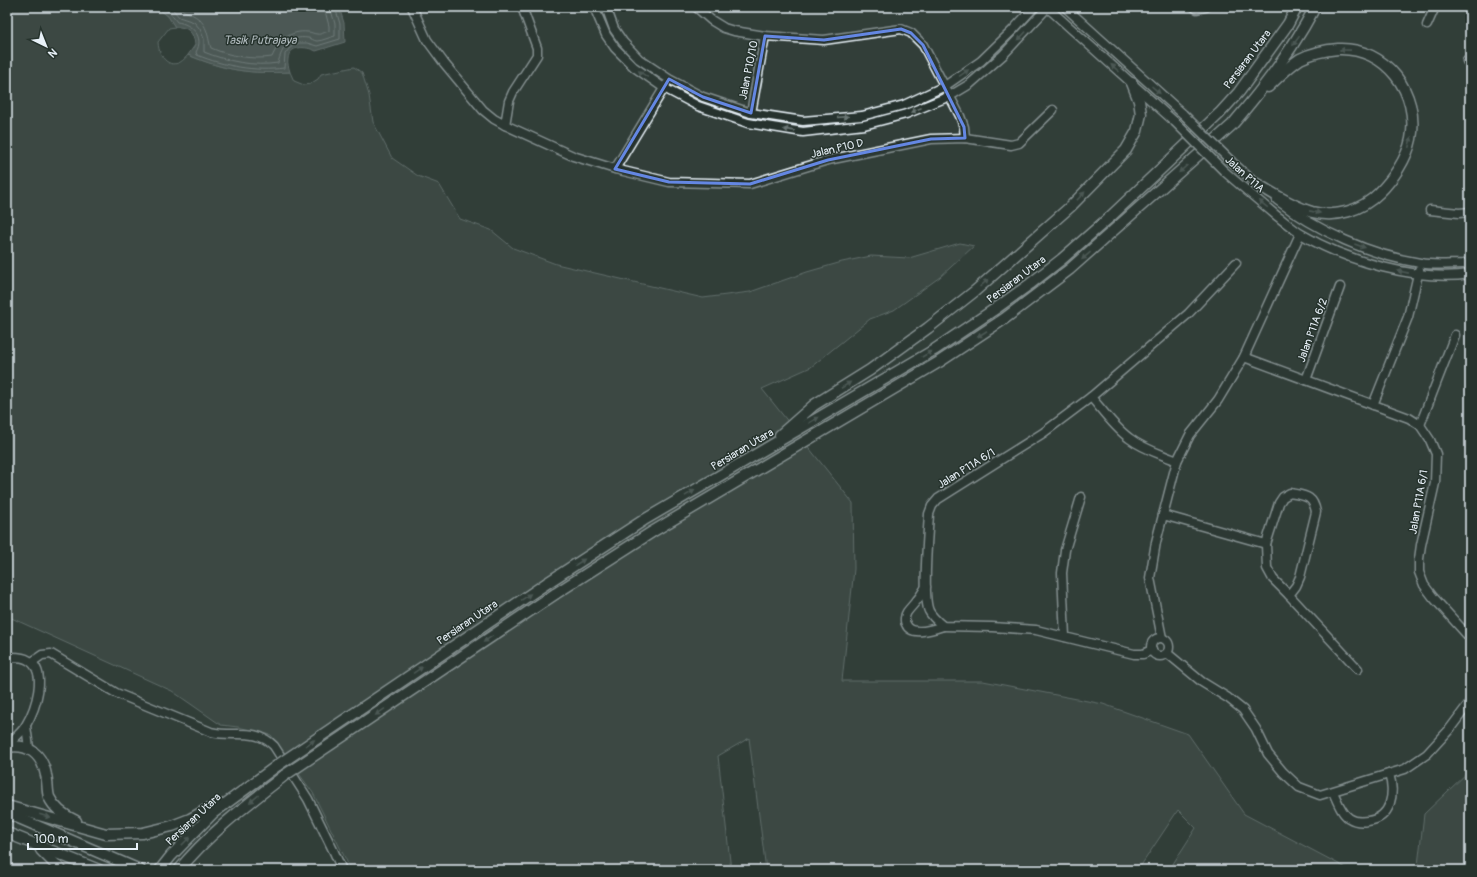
<svg xmlns="http://www.w3.org/2000/svg" width="1477" height="877" font-family="Pangolin,sans-serif">
  <style>
    .green { fill: #495651; stroke: #98a4a4 }
    .water { fill: #6d7978; stroke: #9ea9ab }
    .lines { fill: none; stroke-linecap: round; stroke-linejoin: round }
    .shore { stroke: #b7c1c5; stroke-width: 1 }
    .minor-casing { stroke: #e8f1f8; stroke-width: 11 }
    .major-casing { stroke: #e8f1f8; stroke-width: 13 }
    .minor { stroke: #26332d; stroke-width: 8 }
    .major { stroke: #26332d; stroke-width: 10 }
    .minor-bridge-casing { stroke: #e8f1f8; stroke-width: 11; stroke-linecap: butt }
    .major-bridge-casing { stroke: #e8f1f8; stroke-width: 13; stroke-linecap: butt }
    .minor-bridge { stroke: #26332d; stroke-width: 8 }
    .major-bridge { stroke: #26332d; stroke-width: 10 }
    .oneway { fill: #6a7674 }
    .marked { fill: none; stroke: #6487e3; stroke-width: 3; stroke-linejoin: round }
    .labels { text-anchor: middle; stroke-width: 3; stroke-linejoin: round; paint-order: stroke }
    .street-label { font-size: 11px; fill: #e8f1f8; stroke: #26332d }
    .water-label { font-size: 12px; font-style: italic; fill: #b1bbbe; stroke: #26332d }
  </style>
  <rect width="100%" height="100%" fill="#323e39"/>
  <filter id="ink" filterUnits="userSpaceOnUse"><feTurbulence type="fractalNoise" baseFrequency=".025" numOctaves="2"/><feDisplacementMap in="SourceGraphic" scale="8" xChannelSelector="R" yChannelSelector="G"/><feConvolveMatrix kernelMatrix="1 2 1 2 8 2 1 2 1" color-interpolation-filters="sRGB"/></filter>
  <g filter="url(#ink)">
    <g class="green">
      <path d="M7,7h149l12,9 7,11 -6,1 -11,14c1,19 16,31 30,13 39,16 62,19 102,17l4,9 10,4 6,-1 8,-5 3,-5 33,-7 8,6 7,22 4,27 19,36 26,18 21,8 21,35 31,11 22,18 43,16 147,34 47,-6 57,-20 35,-10 29,-6 38,2 51,-15 14,3 -34,31 -46,33 -24,9 -59,48 -49,22 91,114 1,66 -12,112h141l120,23 85,30 56,80 106,56h-181l27,-42 -18,-18 -40,60h-372l-17,-132 -31,18 13,114h-380l-38,-77 -42,-58 -33,-8 -17,-2 -49,-34 -165,-75z"/>
      <polygon points="1470,770 1470,870 1401,870 1418,865 1424,814"/>
    </g>
    <path class="water" d="M156,7h183l5,16 1,19 -29,9c-10,-5 -27,-6 -28,8 -1,4 1,9 2,13 -40,2 -63,-1 -102,-17l7,-10c-1,-12 -7,-19 -20,-18l-7,-11z"/>
    <g class="lines">
      <g class="shore">
        <path d="M162,7l8,6 7,9c15,2 28,15 19,30l1,3c27,11 58,17 87,13l1,-14 4,-5 5,-4 5,-2h8l10,3 23,-7v-15l-5,-17"/>
        <path d="M171,7l8,10 15,5 6,7 4,10v13c22,9 50,15 74,11 4,-15 11,-28 30,-25 3,0 6,3 9,3 5,0 13,-4 18,-5v-12l-5,-17"/>
        <path d="M180,7c3,5 8,5 13,8 15,8 14,20 18,33 18,8 42,12 61,9 7,-16 17,-27 36,-25 3,0 6,2 9,2 3,1 8,-2 12,-3v-5l-5,-19"/>
      </g>
      <defs>
        <g id="minor">
          <polyline points="412,7 427,40 444,63 483,110 494,119 505,125 573,156 615,169 669,182 750,184 828,160 931,139 965,138 1011,145 1019,143 1053,110"/>
          <polyline points="594,7 606,35 615,48 634,67 664,88 698,106 748,123 803,132 864,125 906,114 950,96 970,84 1003,55 1048,7"/>
          <polyline points="606,7 614,29 623,42 639,59 669,79 703,97 751,113 803,121 862,116 904,105 945,86 981,61 1013,30 1034,7"/>
          <polyline points="696,7 711,20 724,28 734,31 765,36 824,40 901,29 911,33 923,45 960,116 964,127 965,138"/>
          <polyline points="1047,7 1175,122"/>
          <polyline points="1065,7 1183,114"/>
          <polyline points="1194,7 1197,9 1206,7"/>
          <polyline points="1427,25 1435,7"/>
          <polyline points="1467,61 1470,60"/>
          <polyline points="751,113 765,36"/>
          <polyline points="505,125 509,101 513,92 537,55 537,48 522,7"/>
          <polyline points="1232,162 1260,187"/>
          <polyline points="615,169 666,85"/>
          <path d="M1224,171c17,15 35,30 53,45 8,6 16,13 24,18 45,27 117,48 169,40"/>
          <path d="M1277,200c40,31 93,55 143,63 14,3 29,1 43,1l7,-1"/>
          <polyline points="1430,210 1459,213 1470,212"/>
          <polyline points="1244,357 1409,418 1420,425 1430,440 1436,454 1435,483 1421,545 1419,559 1419,572 1424,585 1433,597 1470,638"/>
          <polyline points="1306,380 1340,287"/>
          <path d="M1091,397c12,14 23,30 38,41 14,11 32,16 48,23"/>
          <polyline points="1373,405 1408,317 1419,270"/>
          <polyline points="1420,425 1455,335"/>
          <path d="M1290,493c15,3 23,2 26,19l-16,65 -4,9 -7,9 -16,-16 -6,-11 -1,-24 13,-41 4,-6z"/>
          <polyline points="1163,515 1266,544"/>
          <path d="M926,587c-3,4 -5,9 -9,13 -3,4 -7,8 -10,12 -2,3 -3,9 -1,12 5,13 28,5 37,2"/>
          <polyline points="1289,595 1358,669"/>
          <polyline points="1065,637 1062,573 1065,550 1081,497"/>
          <polyline points="1162,638 1150,578 1156,542 1177,461 1190,435 1218,400 1244,357 1300,234"/>
          <circle cx="1160" cy="647" r="9"/>
          <path d="M1152,650l-9,4h-9l-98,-24 -44,-3 -49,-1c-5,-4 -11,-9 -14,-15 -7,-15 -1,-78 0,-97l3,-8 6,-7 105,-66 48,-36 97,-83 48,-51"/>
          <polyline points="1167,653 1202,682 1228,698 1243,710 1256,729 1268,754 1283,772 1299,787 1320,795 1405,769 1427,754 1449,730 1470,702"/>
          <path d="M7,657c7,0 15,-1 21,3 21,11 7,50 -2,65 -4,8 -13,14 -19,20"/>
          <path d="M32,662l10,-7 9,-1 65,39 95,39c23,6 44,-5 63,14l34,53 26,53 8,18"/>
          <polyline points="26,726 29,748"/>
          <path d="M1333,792c4,8 8,21 16,26 6,4 13,4 19,3 24,-3 27,-28 21,-47"/>
        </g>
        <g id="major">
          <path d="M1255,183c18,10 36,23 57,29 24,6 49,-1 67,-19 14,-14 28,-34 32,-54 9,-46 -25,-92 -73,-90 -13,1 -26,4 -38,10 -12,8 -22,18 -32,28"/>
          <polyline points="780,435 814,405 870,370 928,328 975,291 1070,207 1126,150 1137,131 1141,114 1139,101 1132,83"/>
          <polyline points="547,583 644,520 934,350 998,307 1030,284 1062,259 1110,217 1220,113 1239,92 1288,24 1297,7"/>
          <path d="M555,594l97,-62 287,-170 65,-43 66,-50 162,-144c31,-36 61,-76 83,-118"/>
          <path d="M7,747c21,-4 35,7 39,28 2,7 1,15 3,22 5,11 16,19 27,24"/>
          <polyline points="7,806 106,834 143,833 172,826 190,819 206,810 224,805"/>
          <polyline points="7,813 140,870"/>
          <polyline points="7,833 99,870"/>
          <polyline points="41,850 61,870"/>
          <polyline points="160,870 171,856 213,813 278,765"/>
          <path d="M179,870c30,-37 69,-66 106,-95"/>
        </g>
      </defs>
      <use href="#minor" class="minor-casing"/>
      <use href="#major" class="major-casing"/>
      <use href="#minor" class="minor"/>
      <use href="#major" class="major"/>
      <defs>
        <g id="minor-bridge">
          <polyline points="1183,114 1232,162"/>
          <polyline points="1175,122 1224,171"/>
        </g>
        <g id="major-bridge">
          <polyline points="278,765 547,583"/>
          <polyline points="285,775 555,594"/>
        </g>
      </defs>
      <use href="#minor-bridge" class="minor-bridge-casing"/>
      <use href="#major-bridge" class="major-bridge-casing"/>
      <use href="#minor-bridge" class="minor-bridge"/>
      <use href="#major-bridge" class="major-bridge"/>
    </g>
    <defs><path id="oneway-solid" d="M-6-.8H1V-3.2L6.5 0L1 3.2V.8H-6Z"/></defs>
    <g class="oneway">
      <use href="#oneway-solid" transform="translate(1022 36) rotate(133)"/>
      <use href="#oneway-solid" transform="translate(1296 41) rotate(126)"/>
      <use href="#oneway-solid" transform="translate(1345 50) rotate(-179)"/>
      <use href="#oneway-solid" transform="translate(1115 68) rotate(-138)"/>
      <use href="#oneway-solid" transform="translate(964 73) rotate(-35)"/>
      <use href="#oneway-solid" transform="translate(643 74) rotate(-145)"/>
      <use href="#oneway-solid" transform="translate(690 90) rotate(28)"/>
      <use href="#oneway-solid" transform="translate(1156 90) rotate(42)"/>
      <use href="#oneway-solid" transform="translate(916 110) rotate(158)"/>
      <use href="#oneway-solid" transform="translate(843 117) rotate(-5)"/>
      <use href="#oneway-solid" transform="translate(789 130) rotate(-171)"/>
      <use href="#oneway-solid" transform="translate(1410 142) rotate(-77)"/>
      <use href="#oneway-solid" transform="translate(1183 169) rotate(138)"/>
      <use href="#oneway-solid" transform="translate(1081 196) rotate(-46)"/>
      <use href="#oneway-solid" transform="translate(1263 204) rotate(-142)"/>
      <use href="#oneway-solid" transform="translate(1315 212) rotate(11)"/>
      <use href="#oneway-solid" transform="translate(1360 246) rotate(19)"/>
      <use href="#oneway-solid" transform="translate(1086 256) rotate(139)"/>
      <use href="#oneway-solid" transform="translate(1403 272) rotate(-169)"/>
      <use href="#oneway-solid" transform="translate(984 283) rotate(-42)"/>
      <use href="#oneway-solid" transform="translate(982 334) rotate(147)"/>
      <use href="#oneway-solid" transform="translate(927 354) rotate(-30)"/>
      <use href="#oneway-solid" transform="translate(846 385) rotate(-33)"/>
      <use href="#oneway-solid" transform="translate(814 420) rotate(-30)"/>
      <use href="#oneway-solid" transform="translate(690 493) rotate(-31)"/>
      <use href="#oneway-solid" transform="translate(580 562) rotate(-33)"/>
      <use href="#oneway-solid" transform="translate(526 597) rotate(-34)"/>
      <use href="#oneway-solid" transform="translate(488 639) rotate(146)"/>
      <use href="#oneway-solid" transform="translate(418 670) rotate(-34)"/>
      <use href="#oneway-solid" transform="translate(380 712) rotate(146)"/>
      <use href="#oneway-solid" transform="translate(310 743) rotate(-34)"/>
      <use href="#oneway-solid" transform="translate(254 799) rotate(141)"/>
      <use href="#oneway-solid" transform="translate(45 816) rotate(16)"/>
      <use href="#oneway-solid" transform="translate(186 841) rotate(-45)"/>
    </g>
  </g>
  <path d="M0 0H1477V877H0ZM901,29l10,4 12,12 41,82 1,11 -34,1 -103,21 -78,24 -81,-2 -54,-13 54,-90 34,18 48,16 14,-77 59,4z" fill="#323e39" fill-opacity=".55" fill-rule="evenodd"/>
  <path class="marked" d="M901,29l10,4 12,12 41,82 1,11 -34,1 -103,21 -78,24 -81,-2 -54,-13 54,-90 34,18 48,16 14,-77 59,4z"/>
  <g class="labels">
    <g class="street-label">
      <text transform="translate(1247 59) rotate(-53)" y="4">Persiaran Utara</text>
      <text transform="translate(748 70) rotate(-79)" y="4">Jalan P10/10</text>
      <text transform="translate(837 148) rotate(-13)" y="4">Jalan P10 D</text>
      <text transform="translate(1245 174) rotate(42)" y="4">Jalan P11A</text>
      <text transform="translate(1016 279) rotate(-37)" y="4">Persiaran Utara</text>
      <text transform="translate(1312 330) rotate(-70)" y="4">Jalan P11A 6/2</text>
      <text transform="translate(742 449) rotate(-31)" y="4">Persiaran Utara</text>
      <text transform="translate(966 468) rotate(-32)" y="4">Jalan P11A 6/1</text>
      <text transform="translate(1418 502) rotate(-80)" y="4">Jalan P11A 6/1</text>
      <text transform="translate(467 622) rotate(-34)" y="4">Persiaran Utara</text>
      <text transform="translate(193 819) rotate(-43)" y="4">Persiaran Utara</text>
    </g>
    <g class="water-label">
      <text x="260" y="44">Tasik Putrajaya</text>
    </g>
  </g>
  <rect width="1477" height="877" fill="none" stroke="#26332d" stroke-width="24"/>
  <rect x="12" y="12" width="1453" height="853" fill="none" stroke="#e8f1f8" stroke-width="1.5" filter="url(#ink)"/>
  <g transform="translate(46 46) rotate(137)" stroke="#26332d" stroke-width="3" paint-order="stroke">
  <path d="M0-3L7 15L0 10L-7 15Z" fill="#e8f1f8"/>
  <text y="-6" font-size="11" font-weight="bold" text-anchor="middle" fill="#e8f1f8">N</text>
  </g>
  <path d="M28 843v6h109v-6" fill="none" stroke="#e8f1f8" stroke-width="2"/>
  <text x="34" y="843" font-size="12" fill="#e8f1f8" stroke="#26332d" stroke-width="3" paint-order="stroke">100 m</text>
</svg>
